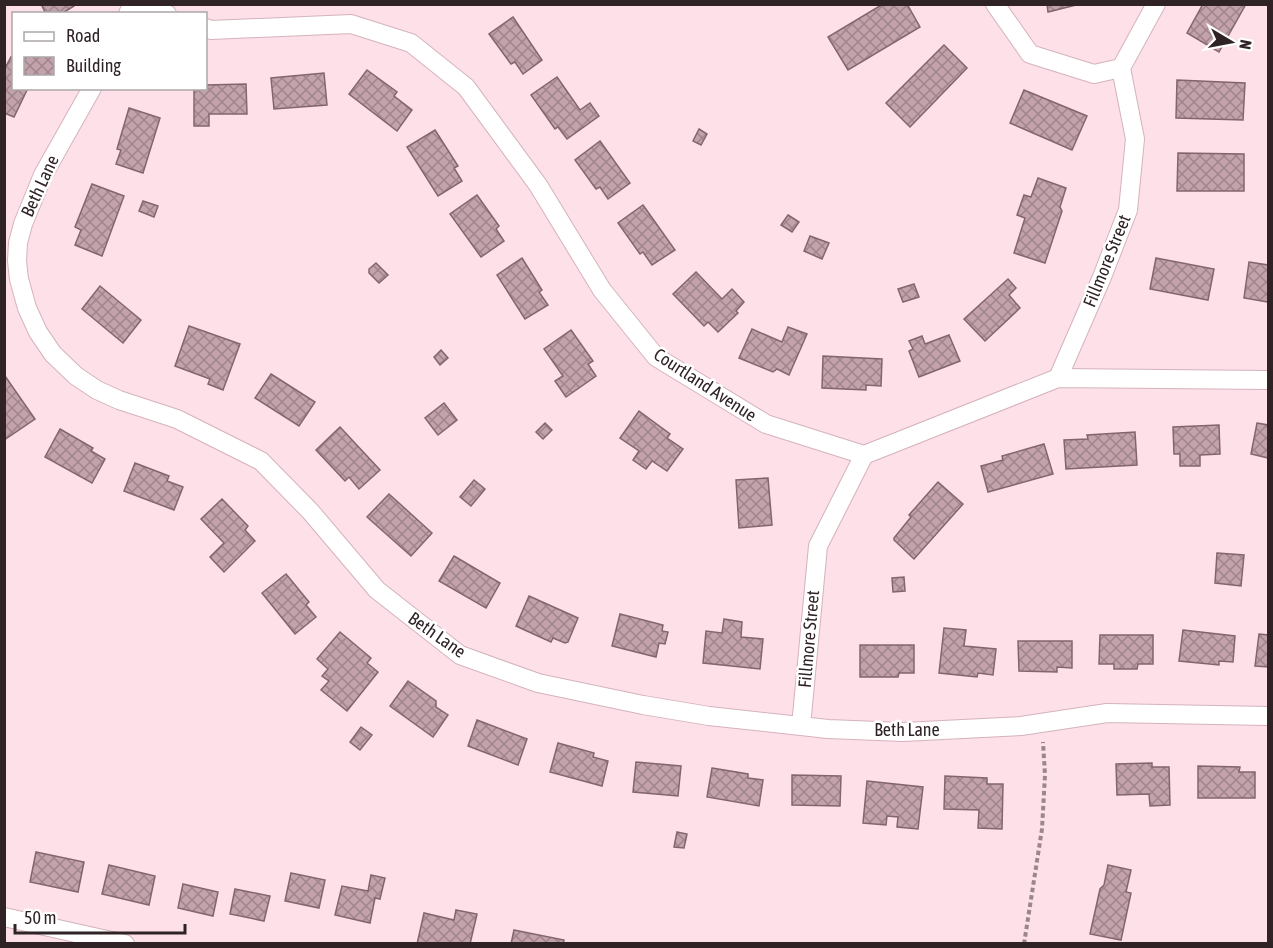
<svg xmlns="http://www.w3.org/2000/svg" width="1273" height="948" font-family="'Asap Condensed',sans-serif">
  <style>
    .building { fill: url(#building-cross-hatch); stroke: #83656e; stroke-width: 1.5 }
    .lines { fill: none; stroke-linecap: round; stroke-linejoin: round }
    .street-casing { stroke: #d5b3bc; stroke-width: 20 }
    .path { stroke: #9a868b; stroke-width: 4; stroke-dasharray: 4.5 3; stroke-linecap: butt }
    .street { stroke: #fff; stroke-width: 18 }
    .labels { text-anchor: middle; stroke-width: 5; stroke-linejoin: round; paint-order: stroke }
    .street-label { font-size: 18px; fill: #2f2326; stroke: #fff }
  </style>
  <defs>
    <pattern id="building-cross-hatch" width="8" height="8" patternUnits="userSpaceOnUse" patternTransform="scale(1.5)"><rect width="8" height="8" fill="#c3a2ab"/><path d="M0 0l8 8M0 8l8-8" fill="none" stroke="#9f848b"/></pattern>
  </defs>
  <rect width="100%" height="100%" fill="#fde0e8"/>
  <g class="building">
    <polygon points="41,4 74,4 74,6 61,14 46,14"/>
    <polygon points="883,4 907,4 920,27 848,70 828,37"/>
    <polygon points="1047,4 1080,4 1048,12"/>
    <polygon points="1203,4 1246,4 1219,52 1187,33"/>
    <polygon points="513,17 542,60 523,74 515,62 511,64 489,34"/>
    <polygon points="944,45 967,68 910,127 886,103"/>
    <polygon points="11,57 14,58 14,88 28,88 14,117 4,113 4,70"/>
    <polygon points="367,70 397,92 394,96 412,110 397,131 349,94"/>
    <polygon points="324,73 327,105 274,109 271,78"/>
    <polygon points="557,77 580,110 590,103 599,116 567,139 558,127 555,129 531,95"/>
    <polygon points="1177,80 1245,83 1243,120 1176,118"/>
    <polygon points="246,84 247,114 209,114 209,126 194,126 194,88 206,88 206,85"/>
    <polygon points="1024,90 1087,116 1072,150 1010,123"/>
    <polygon points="129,108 160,118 143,173 116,164 121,150 117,149"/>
    <polygon points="699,129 707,134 701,145 693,141"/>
    <polygon points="435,130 458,166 454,168 462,181 438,196 407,147"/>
    <polygon points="600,141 630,183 608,199 600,187 596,189 575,160"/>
    <polygon points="1178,153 1244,154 1244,191 1177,191"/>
    <polygon points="1038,178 1066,188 1060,207 1062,211 1045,263 1014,253 1025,218 1017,215 1024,195 1031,197"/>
    <polygon points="92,184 124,196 102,256 75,245 81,230 75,227"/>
    <polygon points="477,195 499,226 496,229 504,241 481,257 450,214"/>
    <polygon points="143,201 158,206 154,217 139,211"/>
    <polygon points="643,205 675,250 652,265 643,252 640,254 618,223"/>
    <polygon points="788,215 799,222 792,232 781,225"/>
    <polygon points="810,236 829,243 822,259 804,251"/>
    <polygon points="522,258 542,290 539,292 548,305 525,319 497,275"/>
    <polygon points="1156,258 1214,269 1208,300 1150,289"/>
    <polygon points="1249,262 1268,265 1268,302 1244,298"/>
    <polygon points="376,263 388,275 379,283 369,273 369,269"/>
    <polygon points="696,272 722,299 732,289 744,302 736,311 738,313 718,332 708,322 704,326 673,294"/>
    <polygon points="1008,279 1016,288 1009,295 1020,308 985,341 964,319"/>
    <polygon points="914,284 919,297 903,302 898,289"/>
    <polygon points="100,286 141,320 123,343 82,309"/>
    <polygon points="189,326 240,344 223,390 208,384 210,379 175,366"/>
    <polygon points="788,327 807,334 789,375 777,369 773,372 739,358 752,329 782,342"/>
    <polygon points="571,330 593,361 588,364 596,376 566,397 555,381 563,376 544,349"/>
    <polygon points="949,335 960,361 919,377 909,351 913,349 909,341 922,336 925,344"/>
    <polygon points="441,350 448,358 440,365 434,357"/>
    <polygon points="823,356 882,359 881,386 866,385 866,390 822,388"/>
    <polygon points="271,374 315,402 299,426 255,398"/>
    <polygon points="5,376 35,419 4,440 4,376"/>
    <polygon points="444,403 457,420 438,435 425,418"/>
    <polygon points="639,411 670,434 667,438 683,449 667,471 652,461 646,469 633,460 639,451 620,438"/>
    <polygon points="545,423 552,430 543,439 536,432"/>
    <polygon points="1257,423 1268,425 1268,458 1251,454"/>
    <polygon points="1219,425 1220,454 1200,455 1200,466 1180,466 1180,454 1174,454 1173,427"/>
    <polygon points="340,427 380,470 359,489 349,477 345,481 316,450"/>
    <polygon points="60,429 93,448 91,451 105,459 92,483 45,457"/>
    <polygon points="1135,432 1137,465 1066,469 1064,440 1088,439 1087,435"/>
    <polygon points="1044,444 1053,474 988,492 981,466 1003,460 1002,456"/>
    <polygon points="135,463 169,476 167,481 183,487 174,510 124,491"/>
    <polygon points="768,478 772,525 739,528 736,480"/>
    <polygon points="474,480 485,489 471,506 460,497"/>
    <polygon points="938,482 963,504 914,559 894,540 894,538 911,517 909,515"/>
    <polygon points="389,494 432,533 411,556 367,517"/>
    <polygon points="222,499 248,526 245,530 255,541 224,572 210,557 224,543 201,519"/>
    <polygon points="1217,553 1244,555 1241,586 1215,583"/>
    <polygon points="454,556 500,583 486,608 439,581"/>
    <polygon points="286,574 309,602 306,605 316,617 295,634 262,593"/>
    <polygon points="904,577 905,591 893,592 892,578"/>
    <polygon points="529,596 578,618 568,642 565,643 553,638 551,642 516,626"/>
    <polygon points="620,614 663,625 662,631 668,632 665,644 659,643 656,657 612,646"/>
    <polygon points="724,619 742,622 741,637 763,639 760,669 703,663 706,631 722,633"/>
    <polygon points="944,628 966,630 964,646 996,649 993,675 978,673 977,677 939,673"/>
    <polygon points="1183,630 1235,636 1233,662 1219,661 1219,665 1179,661"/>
    <polygon points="340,632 371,658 367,663 378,672 347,711 321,690 329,681 322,676 328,669 317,659"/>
    <polygon points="1259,634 1268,635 1268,667 1255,666"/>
    <polygon points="1100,635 1153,635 1153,664 1138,664 1137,669 1114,669 1114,664 1099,664"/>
    <polygon points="1018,641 1072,641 1072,668 1057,667 1057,672 1019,671"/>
    <polygon points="860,645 914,645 914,673 899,673 898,677 860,677"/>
    <polygon points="408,681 436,701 436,707 448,715 433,737 390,706"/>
    <polygon points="477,720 527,739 518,765 468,746"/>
    <polygon points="361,727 372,735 360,750 350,742"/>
    <polygon points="558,743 594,753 593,757 608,761 602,786 550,772"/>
    <polygon points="636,762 681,766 678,796 633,792"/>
    <polygon points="1152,763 1152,767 1169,767 1170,805 1150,806 1149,794 1117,795 1116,764"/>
    <polygon points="1198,766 1240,767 1239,772 1255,772 1255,798 1198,798"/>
    <polygon points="712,768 748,774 748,778 763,780 759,806 707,797"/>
    <polygon points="792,775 841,776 840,806 792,805"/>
    <polygon points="945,776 987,778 987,784 1003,784 1002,829 978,828 979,810 944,809"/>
    <polygon points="867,781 923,787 918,829 897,827 898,817 887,816 886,825 863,823"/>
    <polygon points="677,832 687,834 684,848 674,847"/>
    <polygon points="36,852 84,862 78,892 30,882"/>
    <polygon points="109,865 155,876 149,905 102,894"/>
    <polygon points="1108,865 1131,870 1126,892 1131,893 1121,940 1090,934 1100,889 1104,885"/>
    <polygon points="291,873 325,880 319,908 285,901"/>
    <polygon points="371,875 385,878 380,899 375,898 370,923 335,915 342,886 368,891"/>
    <polygon points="183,884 218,892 213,916 178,908"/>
    <polygon points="235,889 270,896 264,921 230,914"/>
    <polygon points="456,910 477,914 470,944 417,944 424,913 454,920"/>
    <polygon points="514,930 564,940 563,944 511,944"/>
  </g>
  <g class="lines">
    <defs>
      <g id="street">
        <polyline points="143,4 167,14"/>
        <polyline points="995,4 1030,54 1094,74 1121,68"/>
        <polyline points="128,14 132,4"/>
        <polyline points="206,28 211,30 351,24 411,43 466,87 538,185 602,290 656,357 766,424 864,455 1058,378 1268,380"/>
        <polyline points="92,88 43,175 23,224 18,243 17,261 19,279 27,308 38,332 53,354 76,376 97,390 119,400 177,419 261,461 310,511 377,590 460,655 538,683 643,705 709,716 828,729 903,732 1021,726 1107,713 1268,716"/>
        <polyline points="1058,378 1102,277 1128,210 1135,139 1121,68 1156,4"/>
        <polyline points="801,726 818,546 864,455"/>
        <polyline points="4,917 125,944"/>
      </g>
    </defs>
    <use href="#street" class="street-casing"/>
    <polyline class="path" points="1024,944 1042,829 1045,775 1043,742"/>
    <use href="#street" class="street"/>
  </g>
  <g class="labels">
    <g class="street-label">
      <text transform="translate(40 186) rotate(-65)" y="6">Beth Lane</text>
      <text transform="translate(1107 261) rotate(-68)" y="6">Fillmore Street</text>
      <text transform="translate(705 385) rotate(33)" y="6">Courtland Avenue</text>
      <text transform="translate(437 635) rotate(35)" y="6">Beth Lane</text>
      <text transform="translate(809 639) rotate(-85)" y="6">Fillmore Street</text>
      <text x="907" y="736">Beth Lane</text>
    </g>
  </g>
  <rect width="1273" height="948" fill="none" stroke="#2f2326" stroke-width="12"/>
  <rect x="12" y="12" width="195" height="78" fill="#ffffff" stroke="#aca7a8" stroke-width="1.5"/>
  <rect x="24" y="32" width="30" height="9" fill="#ffffff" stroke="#aca7a8" stroke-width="1.5"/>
  <text x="66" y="42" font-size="18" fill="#2f2326">Road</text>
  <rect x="24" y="57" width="30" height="18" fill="url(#building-cross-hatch)" stroke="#aca7a8" stroke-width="1.5"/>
  <text x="66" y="72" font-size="18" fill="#2f2326">Building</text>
  <g transform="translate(1231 42) rotate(100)" stroke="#ffffff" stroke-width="4.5" paint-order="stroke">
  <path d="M0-4.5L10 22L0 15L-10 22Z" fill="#2f2326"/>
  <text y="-9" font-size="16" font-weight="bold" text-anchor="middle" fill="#2f2326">N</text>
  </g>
  <path d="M15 924v9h170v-9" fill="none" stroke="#2f2326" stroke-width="3"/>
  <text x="24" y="924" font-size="18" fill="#2f2326" stroke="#ffffff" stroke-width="4.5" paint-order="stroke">50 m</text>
</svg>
